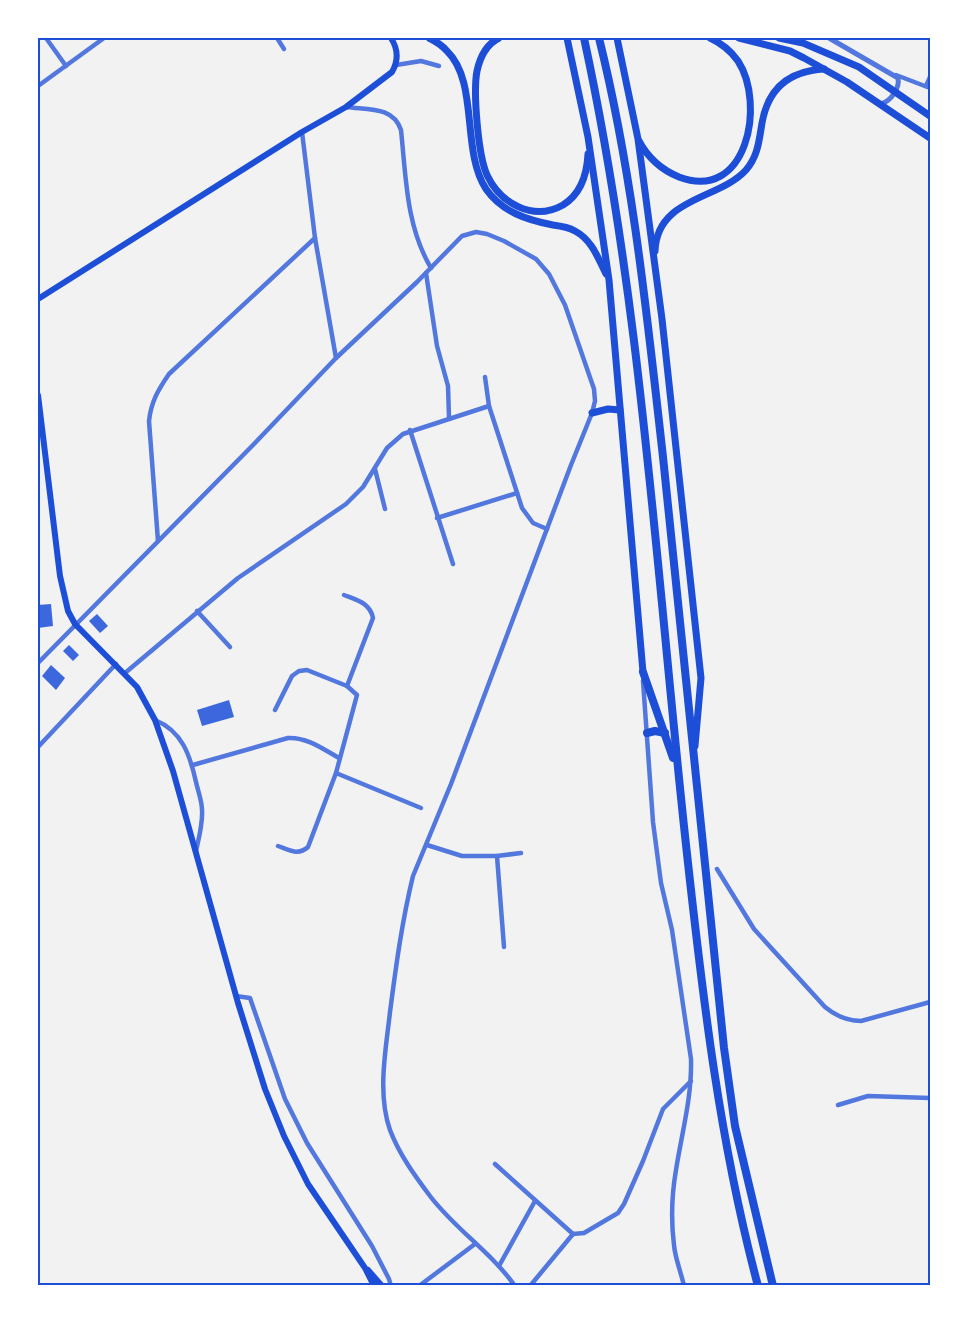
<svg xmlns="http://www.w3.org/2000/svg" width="968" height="1323" font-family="Poppins,sans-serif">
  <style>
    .building { fill: #3d67dc }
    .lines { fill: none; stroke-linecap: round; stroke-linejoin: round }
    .minor { stroke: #5277de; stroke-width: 4.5 }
    .tertiary { stroke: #5277de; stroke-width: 5 }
    .secondary { stroke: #1d4ed8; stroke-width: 6 }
    .primary { stroke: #1d4ed8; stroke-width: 7 }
    .motorway { stroke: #1d4ed8; stroke-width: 8 }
    .neatline { fill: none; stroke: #1d4ed8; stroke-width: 2 }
  </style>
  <rect width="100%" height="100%" fill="#f2f2f2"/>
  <g class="building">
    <polygon points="51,604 53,626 38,628 38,605"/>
    <polygon points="97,614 108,626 100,633 89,621"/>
    <polygon points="69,645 79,655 73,661 63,651"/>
    <polygon points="51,665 65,678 56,690 42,676"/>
    <polygon points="229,700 234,717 202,726 197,710"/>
  </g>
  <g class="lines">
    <g class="minor">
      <polyline points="46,38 66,66"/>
      <polyline points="277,38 284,49"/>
      <polyline points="396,65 421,61 439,66"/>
      <polyline points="896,75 930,88"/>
      <polyline points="38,86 104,38"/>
      <polyline points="926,86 930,77"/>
      <path d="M346,107c22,3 47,-1 55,23 5,47 5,96 30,138"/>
      <polyline points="302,132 315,238 336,358"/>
      <polyline points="426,273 437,346 448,386 449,417"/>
      <polyline points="485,377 489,406 522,508 533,523 547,529"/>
      <polyline points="410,430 453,564"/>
      <polyline points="375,469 385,509"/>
      <polyline points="437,518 517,493"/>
      <path d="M158,541l-9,-120c2,-19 9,-31 20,-47l146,-136"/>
      <path d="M344,595c13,5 26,8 29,23l-26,68"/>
      <polyline points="197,611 230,647"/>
      <path d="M38,663l216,-219 82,-86 81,-76 45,-46 14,-4 11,2 17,7 32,18 13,15 16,31 29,84 1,12 -3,12 -21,52 -120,319 -38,92c-11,45 -17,90 -23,136 -4,37 -13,81 0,118 9,24 25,46 40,66 25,33 61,56 85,90"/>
      <polyline points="125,673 238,578 346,504 363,487 387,448 403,434 489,406"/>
      <path d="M643,681l10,141 8,61 11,47 19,129c1,38 -9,73 -15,111 -4,23 -5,51 -2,75 1,13 7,27 10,41"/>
      <path d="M275,710l17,-34 7,-5 8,-1 40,16 10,9 -21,78 -28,74c-10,9 -19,3 -30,-1"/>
      <path d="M155,720c27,11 35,35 41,62 2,9 6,19 6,28 1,13 -3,27 -6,41"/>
      <polyline points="38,747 116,664"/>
      <path d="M193,765l95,-27c19,-1 35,11 51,20"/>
      <polyline points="336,773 421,808"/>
      <polyline points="427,845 462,856 497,856 521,853"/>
      <polyline points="497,856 504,947"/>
      <path d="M717,869l37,60 71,78c11,9 22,14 36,14l69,-19"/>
      <polyline points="236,996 250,998 285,1099 307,1143 372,1246 389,1279 391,1286"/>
      <polyline points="838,1105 868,1096 930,1098"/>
      <polyline points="495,1164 573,1234"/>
      <polyline points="573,1234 584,1233 618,1213 624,1204 643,1161 663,1109 691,1081"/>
      <polyline points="499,1266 535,1201"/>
      <polyline points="419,1286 475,1244"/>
      <polyline points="530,1286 573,1234"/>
    </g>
    <path class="tertiary" d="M829,38l69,40c2,10 -7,23 -17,26"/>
    <g class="secondary">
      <path d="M38,299l264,-167 44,-25 46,-35c7,-12 6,-23 -1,-34"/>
      <polyline points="38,395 60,576 68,611 75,624 137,687 155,720 173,771 238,1003 265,1089 284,1136 308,1184 365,1268 374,1286"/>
      <polyline points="368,1270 382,1286"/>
    </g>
    <g class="primary">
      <path d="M429,38c6,3 13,7 18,13 32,31 14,100 39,138 16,23 41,31 67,36 8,1 15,2 22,6 17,9 23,27 31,43"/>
      <path d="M499,38c-12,6 -19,19 -22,33 -4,21 1,84 10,104 13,28 46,47 76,30 18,-11 24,-31 25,-51"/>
      <polyline points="567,38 588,137 609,280 643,672"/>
      <polyline points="617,38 638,139 662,319 701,678 695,746"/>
      <polyline points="739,38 790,51 804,58 847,82 930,138"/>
      <polyline points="779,38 803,43 859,67 930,116"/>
      <path d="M639,141c9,17 23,29 40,36 68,26 87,-73 59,-116 -7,-10 -17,-18 -28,-23"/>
      <path d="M655,251c2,-54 64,-51 91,-81 12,-14 13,-29 16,-47 6,-35 27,-52 62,-54"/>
      <polyline points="592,413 608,409 620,410"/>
    </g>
    <g class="motorway">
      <path d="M584,38c58,268 73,544 103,816 16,146 33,290 71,432"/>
      <path d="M599,38c34,137 48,278 64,419 21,197 40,394 61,591l11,78 38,160"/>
      <polyline points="643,672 673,758"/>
      <polyline points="647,733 655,731 665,733"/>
    </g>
  </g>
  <rect width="968" height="1323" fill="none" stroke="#ffffff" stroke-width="78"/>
  <rect x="39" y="39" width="890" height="1245" class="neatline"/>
</svg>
